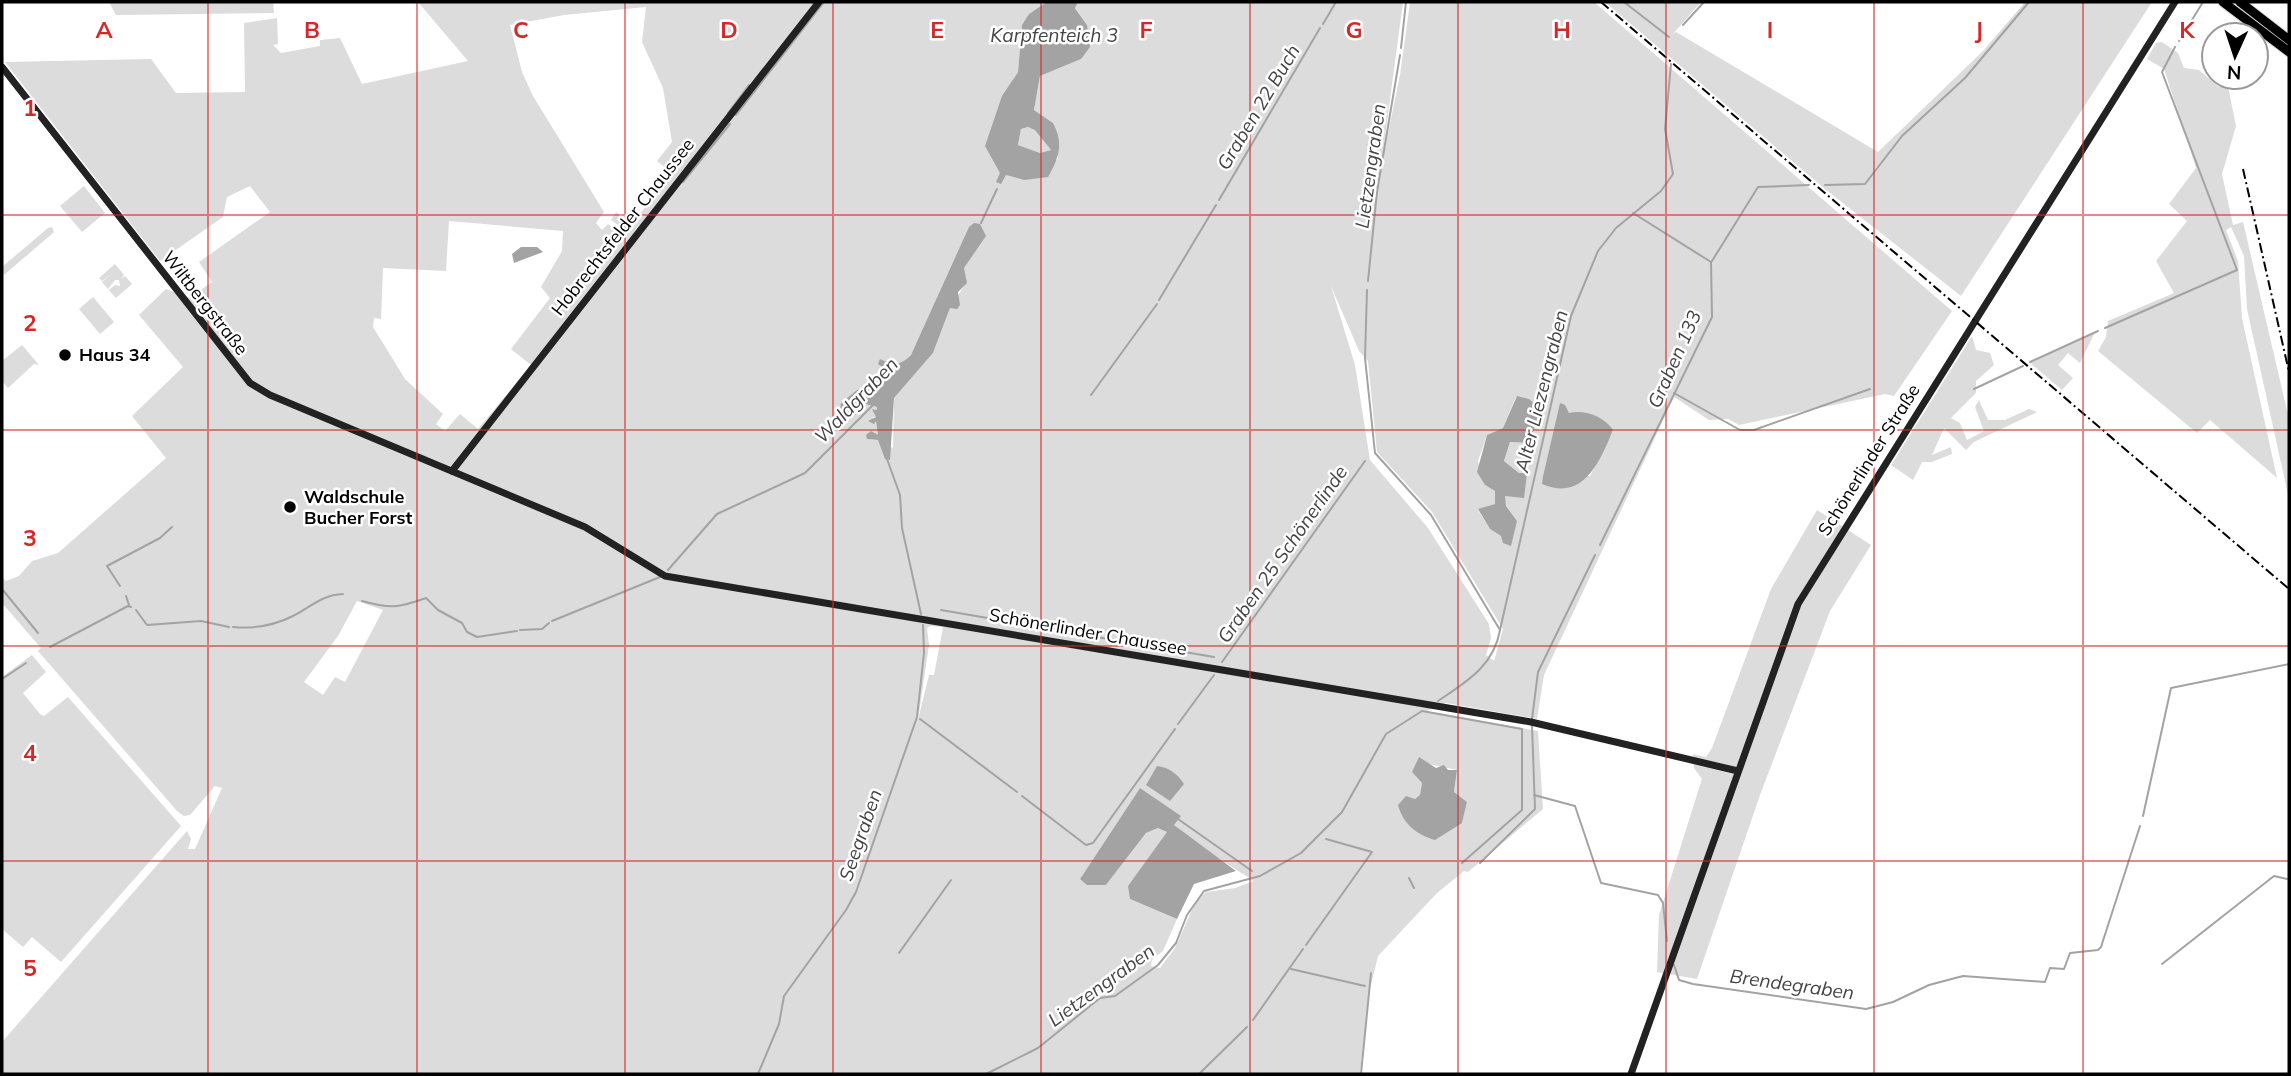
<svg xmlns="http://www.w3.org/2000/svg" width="2291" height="1076" font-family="Mulish,sans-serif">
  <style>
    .green { fill: #dcdcdc; fill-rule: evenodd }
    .water { fill: #a3a3a3; fill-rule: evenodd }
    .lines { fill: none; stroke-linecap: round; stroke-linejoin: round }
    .stream { stroke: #a3a3a3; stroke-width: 2 }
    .highway-casing { stroke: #dbdbdb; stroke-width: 11 }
    .secondary { stroke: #222; stroke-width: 7 }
    .highway { stroke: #000; stroke-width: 9 }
    .rail { stroke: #000; stroke-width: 2; stroke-dasharray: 10 3.5 2 3.5; stroke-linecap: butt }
    .grid { fill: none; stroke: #d62828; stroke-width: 2; stroke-opacity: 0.55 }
    .poi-dot { fill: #000; stroke: #fff; stroke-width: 2.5 }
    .labels { text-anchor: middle; stroke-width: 5; stroke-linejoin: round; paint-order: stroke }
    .street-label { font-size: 18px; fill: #000; stroke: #fff }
    .poi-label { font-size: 18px; font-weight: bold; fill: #000; stroke: #fff; text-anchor: start }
    .water-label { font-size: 19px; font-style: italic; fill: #444; stroke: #fff }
    .grid-label { font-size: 23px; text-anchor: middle; font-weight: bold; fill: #d62828; stroke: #fff; stroke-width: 5; stroke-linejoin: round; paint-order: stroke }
  </style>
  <rect width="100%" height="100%" fill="#fff"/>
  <g class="green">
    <polygon points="109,2 273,2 274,13 116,15"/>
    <path d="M418,2h629l-25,23 -4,47 -5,7 -7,96 18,5 34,-21 -5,-36 -19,-13 6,-34 41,-17 6,-34 -12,-18 3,-5h325l-22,165 19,-92 10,-73h184l358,309 -58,85 -9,-2 -146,31 -11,-6 -19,1 -35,-23 -130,278 -7,44 -91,-16 -19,8 111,20 5,78 -75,63 -4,-1 -27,22 -59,63 -9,37 -9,81h-1358v-32l185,-211 4,8 -3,10h7l27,-61 -7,-2 -25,29 -6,1 -7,-5 -139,-160 3,-3 -39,-45v-25l4,3 13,-5 13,-15 26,-8 108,-95 -34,-42 51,-49 -44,-52 27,-26 23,9 23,-16 -13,-20 71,-50 -20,-26 -23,11 -4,20 -63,44 -155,-199 146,-3 25,34 69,-1 -1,-69 33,-5 1,26 -5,1 8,8 39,-7v-6l20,-2 22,46 106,-23zM646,7l-4,35 21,46 9,54 -15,19 15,12 -40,51 -16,-12 -5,8 15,11 -3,5 -15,-12 -6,6 -6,-7 8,-11 -71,-116 -11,-24 -12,-47 54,-10zM449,221l114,10 -1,20 -21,36 9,11 -39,51 20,16 -53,64 -18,-15 -15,17 -9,-7 7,-10 -38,-35 -32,-52 1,-9 7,1 2,-51 63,3zM985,236l-21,32 2,15 -16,25 -17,45 -39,45 -1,50 -15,-8 -10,-1 10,-4 -2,-15 -4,-3h4l-3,-8 4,1v-3l-17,-4 -3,-13 30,-13 1,-6 -8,-11 13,5 7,-1 11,-9 29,-58zM1331,286l28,65 9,10 9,91 55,60 71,117 -9,32 -8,-6 5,-17 -2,-14 -61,-96 -58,-68 -15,-95zM1516,397l24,11 -10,35 -20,-1 -6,19 15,12h8l-23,23 2,10 11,15 -16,15 -11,-7 -12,-19 17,-6v-13l-10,-6 -7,-24 9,-26 16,-7zM1560,404l8,10 45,17 -23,45h-47zM357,601l26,9 -38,72 -10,-5 -12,18 -19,-13 34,-46zM931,626l12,1 -9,48h-5l-11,45 11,-75 -2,-17zM1428,764l29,6 -3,22 13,10 -5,21 -47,-24 5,-3 2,-13 -10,-11zM1140,788l40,28 -6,9 27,22 53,34 -19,7 -29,4 -10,9 -21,47 -15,20 -9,-2 1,-6 11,-9 14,-32 -47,-20 38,-67 -10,-4 -12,5 -40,52 -26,-6z"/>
    <polygon points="1605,2 1701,2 1673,34 1676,32 1878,152 1983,51 2025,2 2152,2 1961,296 1825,189"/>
    <polygon points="2162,42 2178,53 2184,68 2199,70 2219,87 2228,86 2236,126 2222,174 2233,225 2243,222 2289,419 2289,499 2247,309 2244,256 2231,227 2226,230 2238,261 2242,318 2277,478 2210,420 2197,433 2098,351 2106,337 2108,321 2174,293 2156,261 2187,221 2169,204 2196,168 2164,69 2147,59 2156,43"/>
    <polygon points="1028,127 1035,129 1051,150 1040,153 1018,145 1021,129"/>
    <polygon points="84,186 105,213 82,232 60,206"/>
    <polygon points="48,228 52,227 54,232 4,275 2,267"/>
    <polygon points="115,264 124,275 121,279 125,276 132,284 116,298 109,290 115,285 120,286 119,280 115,280 108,289 102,282 111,274 102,281 99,278"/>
    <polygon points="93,297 114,322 100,334 79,309"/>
    <polygon points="2095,332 2080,363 2068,353 2058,365 2073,378 2062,390 2029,362"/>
    <polygon points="1972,336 1976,350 1990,353 1994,365 1976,381 1976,393 1951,418 1960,423 1967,440 1984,431 1975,407 1979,400 1988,420 2005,420 2029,409 2037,412 1974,442 1966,450 1944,428 1932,455 1951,447 1952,454 1932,462 1922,462 1913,480 1891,465"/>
    <polygon points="22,345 39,365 34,364 8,388 2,381 2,361"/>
    <polygon points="1817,510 1871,545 1830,611 1760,795 1697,979 1657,972 1659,915 1702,779 1694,768 1693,754 1706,757 1712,748 1771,589"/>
    <polygon points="32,655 46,672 23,693 40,714 44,716 68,697 181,826 61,962 32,937 23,947 2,929 2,677"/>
  </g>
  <g class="water">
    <path d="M1047,2h31l-3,6 12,17 3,22 -9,12 -41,17 -6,34 19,13c11,20 6,35 -5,54l-24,3 -18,-5 -5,9 -5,-2 4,-9 -15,-27 17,-50 16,-24 4,-47 7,-11zM1028,127l7,3 16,20 -11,3 -22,-8 3,-16z"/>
    <path d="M974,223l6,1 6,12 -22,32 3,15 -9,9 2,13 -3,4 -7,-1 -17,45 -39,45 -4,62 -5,-1 -7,-19 -11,-1 -1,-4 5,-4 7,4 -2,-14 -2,3 -6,-3 8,-4 -4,-8 5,1v-3l-16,-4 -3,10 -11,7 -7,-9 1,-8 16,-13 30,-13 1,-6 -10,-7 2,-5c14,7 19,7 31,-4l58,-128z"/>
    <polygon points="521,247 537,247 543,252 514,263 512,254"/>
    <polygon points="1517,396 1529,399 1540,408 1530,443 1510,442 1504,461 1519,473 1527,473 1524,498 1505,496 1506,506 1517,521 1511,546 1503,543 1501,536 1490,529 1478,509 1495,504 1495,491 1485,485 1477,472 1487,435 1503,428"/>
    <path d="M1560,403l5,2 4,8c15,-4 35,3 44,17 -13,31 -29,72 -71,54l1,-8z"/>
    <path d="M1419,757l17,11 8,-3 4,5h9l-3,22 13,10 -5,21 -27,17c-18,-5 -32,-16 -37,-35l8,-9 9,3 5,-4 2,-12 -10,-11z"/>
    <path d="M1157,766c11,1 21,8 27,18l-14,17 -24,-16z"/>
    <polygon points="1140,788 1181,816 1174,825 1236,871 1194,884 1177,919 1130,899 1128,886 1167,832 1158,828 1146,833 1106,885 1087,885 1080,879"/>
  </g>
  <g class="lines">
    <g class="stream">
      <polyline points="1624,2 1669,37"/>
      <polyline points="1323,24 1336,2"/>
      <polyline points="1683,25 1704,2"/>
      <polyline points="2179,41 2203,2"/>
      <polyline points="1401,48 1406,2"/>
      <polyline points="728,113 749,85"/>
      <polyline points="736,115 824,2"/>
      <polyline points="683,182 730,124"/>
      <polyline points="1825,185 1865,184 1902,136 1965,78 2029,2"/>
      <polyline points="1219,200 1320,28"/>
      <polyline points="981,223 997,189"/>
      <polyline points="1712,261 1758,187 1809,185"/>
      <polyline points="1368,281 1377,192 1400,55"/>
      <path d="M1367,290l-2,68 10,95 56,62 69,115c-6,36 -34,52 -62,71"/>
      <polyline points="1159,300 1216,205"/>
      <polyline points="2105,328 2237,270 2162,72 2175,47"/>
      <polyline points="2030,362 2098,331"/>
      <polyline points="1974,389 2023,366"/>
      <polyline points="1674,393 1740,430 1754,430 1870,389"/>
      <polyline points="1091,395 1157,304"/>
      <polyline points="887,459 900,495 902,528 921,614"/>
      <polyline points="1600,545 1712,317 1711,262 1633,213"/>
      <polyline points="668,570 717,514 805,473 874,404"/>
      <polyline points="120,586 107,566 160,538 172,527"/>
      <polyline points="2,589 38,633"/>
      <polyline points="126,596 129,605"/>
      <path d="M362,601c29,8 36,7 64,-3l12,12 24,13 5,9 10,5 40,-6"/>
      <polyline points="136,610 147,625 201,621 229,627"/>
      <polyline points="941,610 1069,632"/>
      <polyline points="552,621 660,577"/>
      <path d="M233,627c21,2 40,-1 60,-11 18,-9 28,-21 50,-22"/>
      <polyline points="520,630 542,629 549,623"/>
      <polyline points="1500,630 1571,316 1598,251 1616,228 1661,191 1673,174 1665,129 1671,64"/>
      <polyline points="1079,634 1214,657"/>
      <polyline points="50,647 128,606 131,607"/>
      <polyline points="1222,662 1365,461"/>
      <polyline points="2,679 26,663"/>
      <polyline points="920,719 1017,792"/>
      <polyline points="1532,719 1538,672 1595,555"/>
      <polyline points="1178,724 1214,675"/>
      <polyline points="1534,795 1575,806 1601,883 1658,895 1663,903 1667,941"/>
      <polyline points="1022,796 1086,845 1093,843 1175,729"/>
      <polyline points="2143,816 2171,688 2289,664"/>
      <polyline points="1178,819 1252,871"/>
      <polyline points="1480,863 1535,809 1532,726"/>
      <polyline points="1409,878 1414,888"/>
      <polyline points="1306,945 1372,852 1326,839"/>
      <polyline points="899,953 951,880"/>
      <polyline points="2162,964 2274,876 2287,879"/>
      <polyline points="1674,965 1679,980 1693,984 1866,1009 1893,1002 1929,985 1963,976 2045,982 2050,968 2064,969 2070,953 2098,950 2101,947 2140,826"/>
      <polyline points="1291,969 1365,986"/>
      <polyline points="1253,1020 1303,949"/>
      <polyline points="758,1074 779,1024 784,996 846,910 856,892 917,717 924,653 923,625"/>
      <polyline points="986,1074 1038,1048 1100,998 1115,996 1158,965 1176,943 1187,915 1204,891 1260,876 1301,853 1342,812 1386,734 1422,711 1522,729 1522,810 1462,863"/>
      <polyline points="1199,1074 1247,1027"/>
      <polyline points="1361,1074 1371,973"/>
    </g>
    <defs>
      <g id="highway">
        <polyline points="2223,2 2289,52"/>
        <polyline points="2240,2 2289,40"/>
      </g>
    </defs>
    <use href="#highway" class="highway-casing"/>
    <g class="secondary">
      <polyline points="2,67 250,383 270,395 585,527 665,576 1531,722 1738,771"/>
      <polyline points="452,471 819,2"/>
      <polyline points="1631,1074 1798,604 2175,2"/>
    </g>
    <use href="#highway" class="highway"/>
    <g class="rail">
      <polyline points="1601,2 2289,589"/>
      <polyline points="2243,169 2289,372"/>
    </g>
  </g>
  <path class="grid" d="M208,2v1072M417,2v1072M625,2v1072M833,2v1072M1041,2v1072M1250,2v1072M1458,2v1072M1666,2v1072M1874,2v1072M2083,2v1072M2,215h2287M2,430h2287M2,646h2287M2,861h2287"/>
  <g class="poi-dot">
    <circle cx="65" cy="355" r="7"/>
    <circle cx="290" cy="507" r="7"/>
  </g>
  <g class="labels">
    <g class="street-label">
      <text transform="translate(623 227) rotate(-52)" y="6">Hobrechtsfelder Chaussee</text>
      <text transform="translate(205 303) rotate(52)" y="6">Wiltbergstraße</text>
      <text transform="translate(1869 460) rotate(-58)" y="6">Schönerlinder Straße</text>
      <text transform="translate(1088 632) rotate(10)" y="6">Schönerlinder Chaussee</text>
    </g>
    <g class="poi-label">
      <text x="79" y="361">Haus 34</text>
      <text x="304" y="503">Waldschule<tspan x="304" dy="21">Bucher Forst</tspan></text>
    </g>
    <g class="water-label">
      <text x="1054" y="42">Karpfenteich 3</text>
      <text transform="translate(1258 107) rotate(-59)" y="7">Graben 22 Buch</text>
      <text transform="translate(1370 166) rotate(-82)" y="7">Lietzengraben</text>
      <text transform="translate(1674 359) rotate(-66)" y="7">Graben 133</text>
      <text transform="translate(1541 391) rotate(-76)" y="7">Alter Liezengraben</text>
      <text transform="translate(856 400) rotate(-46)" y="7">Waldgraben</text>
      <text transform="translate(1282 554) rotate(-55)" y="7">Graben 25 Schönerlinde</text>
      <text transform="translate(860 835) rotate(-71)" y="7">Seegraben</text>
      <text transform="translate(1792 984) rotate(8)" y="7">Brendegraben</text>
      <text transform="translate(1101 985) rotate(-36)" y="7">Lietzengraben</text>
    </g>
  </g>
  <g class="grid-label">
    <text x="104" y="38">A</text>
    <text x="312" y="38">B</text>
    <text x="521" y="38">C</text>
    <text x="729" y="38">D</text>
    <text x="937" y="38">E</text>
    <text x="1146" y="38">F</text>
    <text x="1354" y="38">G</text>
    <text x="1562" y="38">H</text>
    <text x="1770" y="38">I</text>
    <text x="1979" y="38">J</text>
    <text x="2187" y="38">K</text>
    <text x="30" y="116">1</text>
    <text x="30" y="331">2</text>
    <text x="30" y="546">3</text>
    <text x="30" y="761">4</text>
    <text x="30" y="976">5</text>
  </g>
  <rect width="2291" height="1076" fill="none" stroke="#000000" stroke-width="7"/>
  <g transform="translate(2235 56) rotate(183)"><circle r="33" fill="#ffffff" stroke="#999999" stroke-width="2"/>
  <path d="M0-5L12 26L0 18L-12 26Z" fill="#000000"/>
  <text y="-10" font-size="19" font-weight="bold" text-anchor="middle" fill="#000000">N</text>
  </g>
</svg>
